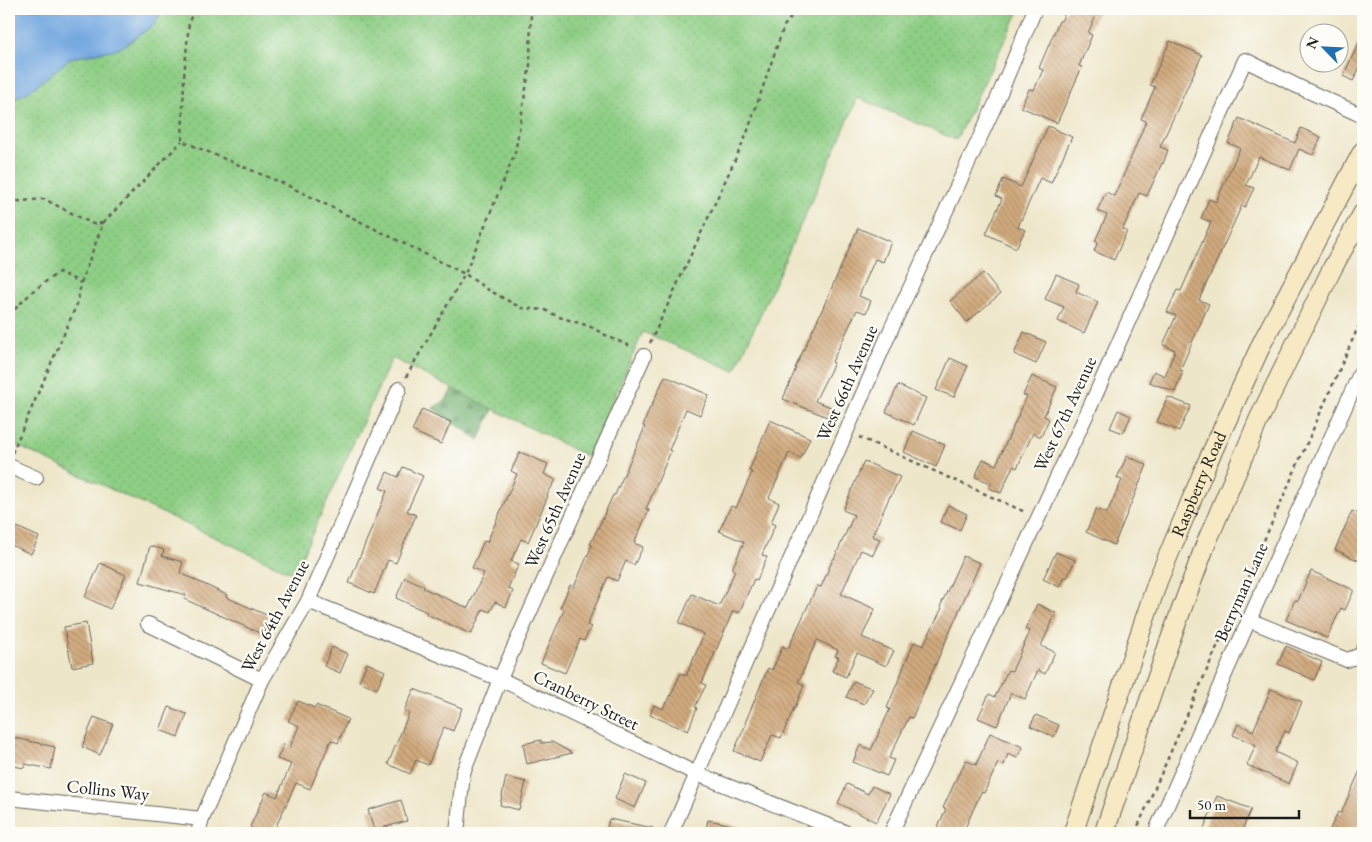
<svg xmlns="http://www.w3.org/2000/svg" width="1372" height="842" font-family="'EB Garamond',serif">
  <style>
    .forest { fill: url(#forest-firs); stroke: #476647 }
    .park { fill: url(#park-dots); stroke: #557550 }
    .water { fill: #73a7e0; stroke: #48627e }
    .building { fill: url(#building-back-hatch) }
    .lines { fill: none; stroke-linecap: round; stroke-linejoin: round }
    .street-casing { stroke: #666359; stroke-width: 16 }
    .secondary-casing { stroke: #666359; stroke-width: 21 }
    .path { stroke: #666359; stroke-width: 2.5; stroke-dasharray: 4 4; stroke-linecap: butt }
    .street { stroke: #fff; stroke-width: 14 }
    .secondary { stroke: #f7e9c3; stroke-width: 19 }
    .labels { text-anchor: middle; stroke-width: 4.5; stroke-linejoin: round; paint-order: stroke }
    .street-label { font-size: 18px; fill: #1c1c1c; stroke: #fdfcf7 }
  </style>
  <defs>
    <pattern id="forest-firs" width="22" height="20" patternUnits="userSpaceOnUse" patternTransform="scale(1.25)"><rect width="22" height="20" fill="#72b172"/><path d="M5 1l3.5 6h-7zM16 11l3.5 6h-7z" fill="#5d8f5d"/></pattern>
    <pattern id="park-dots" width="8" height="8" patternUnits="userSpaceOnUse" patternTransform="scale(1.25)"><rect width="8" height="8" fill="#8ece85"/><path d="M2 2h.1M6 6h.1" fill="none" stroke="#7ab072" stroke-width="1.8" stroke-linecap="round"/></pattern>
    <pattern id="building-back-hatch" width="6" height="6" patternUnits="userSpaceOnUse" patternTransform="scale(1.25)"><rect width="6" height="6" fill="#d2ab7f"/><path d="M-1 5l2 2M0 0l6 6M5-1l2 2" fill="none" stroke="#aa8a67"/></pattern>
  </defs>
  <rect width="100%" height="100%" fill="#fdfcf7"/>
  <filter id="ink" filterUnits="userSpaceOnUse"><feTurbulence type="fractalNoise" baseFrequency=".02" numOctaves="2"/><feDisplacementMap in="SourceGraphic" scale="10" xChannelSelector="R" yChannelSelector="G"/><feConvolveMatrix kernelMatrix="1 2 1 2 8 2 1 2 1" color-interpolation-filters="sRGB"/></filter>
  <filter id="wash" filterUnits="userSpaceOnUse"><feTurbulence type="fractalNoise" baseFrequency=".0096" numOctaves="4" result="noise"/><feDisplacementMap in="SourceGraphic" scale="20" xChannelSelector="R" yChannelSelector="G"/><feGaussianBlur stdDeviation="1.12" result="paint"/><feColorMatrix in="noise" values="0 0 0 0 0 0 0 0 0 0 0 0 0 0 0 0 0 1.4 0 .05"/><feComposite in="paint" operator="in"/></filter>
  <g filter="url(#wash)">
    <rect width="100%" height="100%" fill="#eee6c9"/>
    <polygon class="forest" points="531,326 479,440 433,408 446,400 471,357"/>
    <polygon class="park" points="9,9 1020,9 956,140 858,98 735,371 643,332 588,457 392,358 294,574 9,442"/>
    <polygon class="water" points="9,9 162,9 155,24 121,48 71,58 27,93 9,101"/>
    <g id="blocks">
      <g class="building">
        <polygon points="1067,9 1099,9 1088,33 1092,35 1079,66 1082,67 1057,123 1021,107 1029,89 1034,90 1043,70 1039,68 1059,21 1061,21"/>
        <polygon points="1363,34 1363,61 1353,81 1343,76"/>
        <polygon points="1170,41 1202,55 1160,147 1168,150 1163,164 1162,163 1147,196 1139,193 1123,229 1127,231 1114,260 1094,251 1098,242 1095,241 1107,215 1097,211 1106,192 1114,196 1128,165 1146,121 1141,119 1155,87 1150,85"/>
        <polygon points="1239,118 1295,143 1301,128 1321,137 1313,155 1299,149 1290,170 1259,157 1246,185 1254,188 1245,207 1242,205 1199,300 1209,304 1180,370 1183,371 1175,392 1149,382 1154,371 1165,376 1175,350 1163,345 1176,316 1167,312 1177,290 1181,291 1211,222 1201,218 1209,199 1216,202 1240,148 1228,143"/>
        <polygon points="1048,126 1072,137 1051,183 1040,178 1018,227 1025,230 1016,248 986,234 1002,199 996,196 1003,179 1021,187"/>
        <polygon points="858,228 891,242 883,262 875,259 859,296 871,301 866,313 857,310 832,362 834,363 815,401 836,409 832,419 783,399 796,368 795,368 822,310"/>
        <polygon points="983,273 1000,294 967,322 950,301"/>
        <polygon points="1056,274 1079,284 1076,292 1098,302 1084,333 1058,321 1064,307 1045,299"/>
        <polygon points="1024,332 1046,342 1036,364 1014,354"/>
        <polygon points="950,358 968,366 954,397 936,390"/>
        <polygon points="665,376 709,395 700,415 686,409 669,450 671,451 646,509 649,510 634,543 643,547 634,565 626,561 617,581 608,577 587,625 591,627 584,641 580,639 565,673 541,663 564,610 560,608 570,585 574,587 592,545 590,544 599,526 613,495 615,495 645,427 643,426 650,407 651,407"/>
        <polygon points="1032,376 1057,387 1044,416 1049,419 1041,437 1033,433 1017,468 1013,466 1001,493 989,488 991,483 975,477 983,459 996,465 1027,396 1023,395"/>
        <polygon points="898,385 926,398 914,425 886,412"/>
        <polygon points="1168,397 1191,406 1179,431 1157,422"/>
        <polygon points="422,409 451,422 441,444 412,431"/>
        <polygon points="1118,410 1131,416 1123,433 1110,428"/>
        <polygon points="770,420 810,438 801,458 789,453 769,498 779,503 771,523 775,525 762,555 767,557 757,580 754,579 739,613 733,611 702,683 706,685 695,707 697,708 688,731 650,715 654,705 663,709 666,702 667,703 681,673 686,676 704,634 679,623 692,594 719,606 735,571 732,569 744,542 719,531 731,506 736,508 752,472 749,471"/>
        <polygon points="913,431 945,445 936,467 904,452"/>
        <polygon points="520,452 548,464 544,474 556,480 547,495 548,496 528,542 521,539 511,561 519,564 508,588 513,591 506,607 495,602 490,612 483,609 471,634 426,614 427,612 396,598 405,577 424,586 423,588 468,608 484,573 472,568 484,541 487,542 517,474 511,471"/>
        <polygon points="1127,456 1147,465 1114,545 1086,532 1096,509 1107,513 1122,480 1117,478"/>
        <polygon points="864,461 900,477 891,496 890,496 872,536 880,539 873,555 861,550 841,594 875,609 862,637 894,651 886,666 857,653 846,677 832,671 839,657 835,656 838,650 817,640 798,682 804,685 795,708 794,708 781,738 772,735 760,762 734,751 746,724 745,723 768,668 772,670 783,646 788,649 817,586 821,587 833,559 834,559 854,515 843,510"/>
        <polygon points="403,467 423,476 407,511 416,515 396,563 388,560 374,594 349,583 387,491 380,488 387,472 398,477"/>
        <polygon points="948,505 967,514 960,530 940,522"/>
        <polygon points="1352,511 1363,516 1363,553 1360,561 1335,550"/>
        <polygon points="17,527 39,537 31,554 9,544"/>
        <polygon points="150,546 164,550 162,556 183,562 180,573 227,595 226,597 271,617 264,635 184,599 186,595 140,582"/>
        <polygon points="1056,552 1075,560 1067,578 1064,577 1059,587 1043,579"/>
        <polygon points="963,556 980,563 912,718 909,717 889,758 894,760 887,776 853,762 860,745 871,750 890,709 887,708 914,642 923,646 942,608 940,607"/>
        <polygon points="100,563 126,575 110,609 85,597"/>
        <polygon points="1311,571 1354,590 1345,610 1341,608 1327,638 1286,620 1295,600 1298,601"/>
        <polygon points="1037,604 1056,613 1041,646 1055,652 1045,674 1038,670 1025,699 1011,693 997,726 978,718 989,694 995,697 1008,670 1012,671 1030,631 1025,629"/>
        <polygon points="86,623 93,663 72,667 64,627"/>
        <polygon points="1286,646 1322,662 1314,680 1278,664"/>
        <polygon points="332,647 348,654 340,673 324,666"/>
        <polygon points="367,663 385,671 377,689 359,681"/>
        <polygon points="854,681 873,689 864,704 846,697"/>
        <polygon points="414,689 462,708 453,731 444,727 428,765 416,760 410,774 388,764 409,713 404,711"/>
        <polygon points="1271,689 1302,702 1289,733 1285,731 1275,752 1298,763 1289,784 1247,765 1256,745 1233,735 1238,724 1253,731"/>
        <polygon points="298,701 315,708 316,705 348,719 338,743 331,740 310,789 296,783 273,833 264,833 250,827 266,792 277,797 291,764 277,759 284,744 290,747 299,726 288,721"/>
        <polygon points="169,707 187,714 178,737 160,730"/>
        <polygon points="1036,715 1059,725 1054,737 1030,726"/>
        <polygon points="94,717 113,724 100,755 82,747"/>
        <polygon points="990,733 1023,747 1017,758 1008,754 1004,765 998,763 984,793 981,792 963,833 935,833 946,809 943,808 959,773 960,773 966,760 976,765"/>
        <polygon points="11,737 55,747 51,769 25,764 24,768 9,765 9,750"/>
        <polygon points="541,740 541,743 552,742 572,753 527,764 523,744"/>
        <polygon points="1363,764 1363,833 1328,833 1338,812 1341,813"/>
        <polygon points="625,774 646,783 635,808 615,799"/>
        <polygon points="506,777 526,782 519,810 500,805"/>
        <polygon points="847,784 868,794 872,786 890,794 876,822 838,803"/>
        <polygon points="1217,796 1251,809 1241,833 1202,833"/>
        <polygon points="401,800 407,821 374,830 368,810"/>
        <polygon points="609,819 653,828 653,833 606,833"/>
        <polygon points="708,820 747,828 746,833 705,833"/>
      </g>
    </g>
  </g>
  <g filter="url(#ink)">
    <use href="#blocks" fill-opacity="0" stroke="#666359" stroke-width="1"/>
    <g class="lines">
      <defs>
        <g id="street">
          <polyline points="9,466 36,478"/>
          <polyline points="308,601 500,679 697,774 847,833"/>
          <polyline points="1249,620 1347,660 1361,655 1363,650"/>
          <polyline points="148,624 262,680"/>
          <polyline points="9,798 202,819"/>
          <polyline points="198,833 202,819 262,680 308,601 399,389"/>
          <polyline points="457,833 463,773 500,679 644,356"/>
          <polyline points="671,833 892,327 995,105 1035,9"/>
          <polyline points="891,833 1090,407 1245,60 1297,86 1363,116"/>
          <polyline points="1155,833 1249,620 1363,367"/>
        </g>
        <g id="secondary">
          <path id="s1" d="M1073,833l85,-253 49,-117 56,-122 100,-190"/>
          <polyline points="1104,833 1169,643 1205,546 1259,419 1333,267 1363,213"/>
        </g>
      </defs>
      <use href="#street" class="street-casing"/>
      <use href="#secondary" class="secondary-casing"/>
      <g class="path">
        <polyline points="194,9 189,22 184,77 182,141 289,186 465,274 515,153 530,65 531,9"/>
        <polyline points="9,202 44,199 93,224 103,223"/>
        <polyline points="9,315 33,291 59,272 81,283"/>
        <polyline points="650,343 746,136 784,26 797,9"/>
        <polyline points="406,377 465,274 487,289 521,308 545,310 559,317 589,326 611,338 633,347"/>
        <polyline points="859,437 1025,512"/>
        <polyline points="12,453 77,304 81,283 103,223 182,141"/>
        <polyline points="1135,833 1363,316"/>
      </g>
      <use href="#street" class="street"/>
      <use href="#secondary" class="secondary"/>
    </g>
  </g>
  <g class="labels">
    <g class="street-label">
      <text transform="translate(847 383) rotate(-66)" y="6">West 66th Avenue</text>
      <text transform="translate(1065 414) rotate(-65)" y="6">West 67th Avenue</text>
      <text dy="6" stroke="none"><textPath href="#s1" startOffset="371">Raspberry Road</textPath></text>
      <text transform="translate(555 510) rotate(-66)" y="6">West 65th Avenue</text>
      <text transform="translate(1241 592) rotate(-66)" y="6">Berryman Lane</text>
      <text transform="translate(275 616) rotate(-62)" y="6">West 64th Avenue</text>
      <text transform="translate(586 700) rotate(26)" y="6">Cranberry Street</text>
      <text transform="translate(108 790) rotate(6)" y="6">Collins Way</text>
    </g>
  </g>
  <rect width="1372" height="842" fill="none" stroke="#fdfcf7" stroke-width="30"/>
  <g transform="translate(1324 48) rotate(294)"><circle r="24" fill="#fdfcf7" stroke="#a3a29f"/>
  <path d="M0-4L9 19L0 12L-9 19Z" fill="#1f6fb2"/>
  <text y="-8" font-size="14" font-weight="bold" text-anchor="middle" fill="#1c1c1c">N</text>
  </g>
  <path d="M1190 810v8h109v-8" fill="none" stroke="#1c1c1c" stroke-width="2.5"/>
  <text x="1197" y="810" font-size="15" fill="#1c1c1c" stroke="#fdfcf7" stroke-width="4" paint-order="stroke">50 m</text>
</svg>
